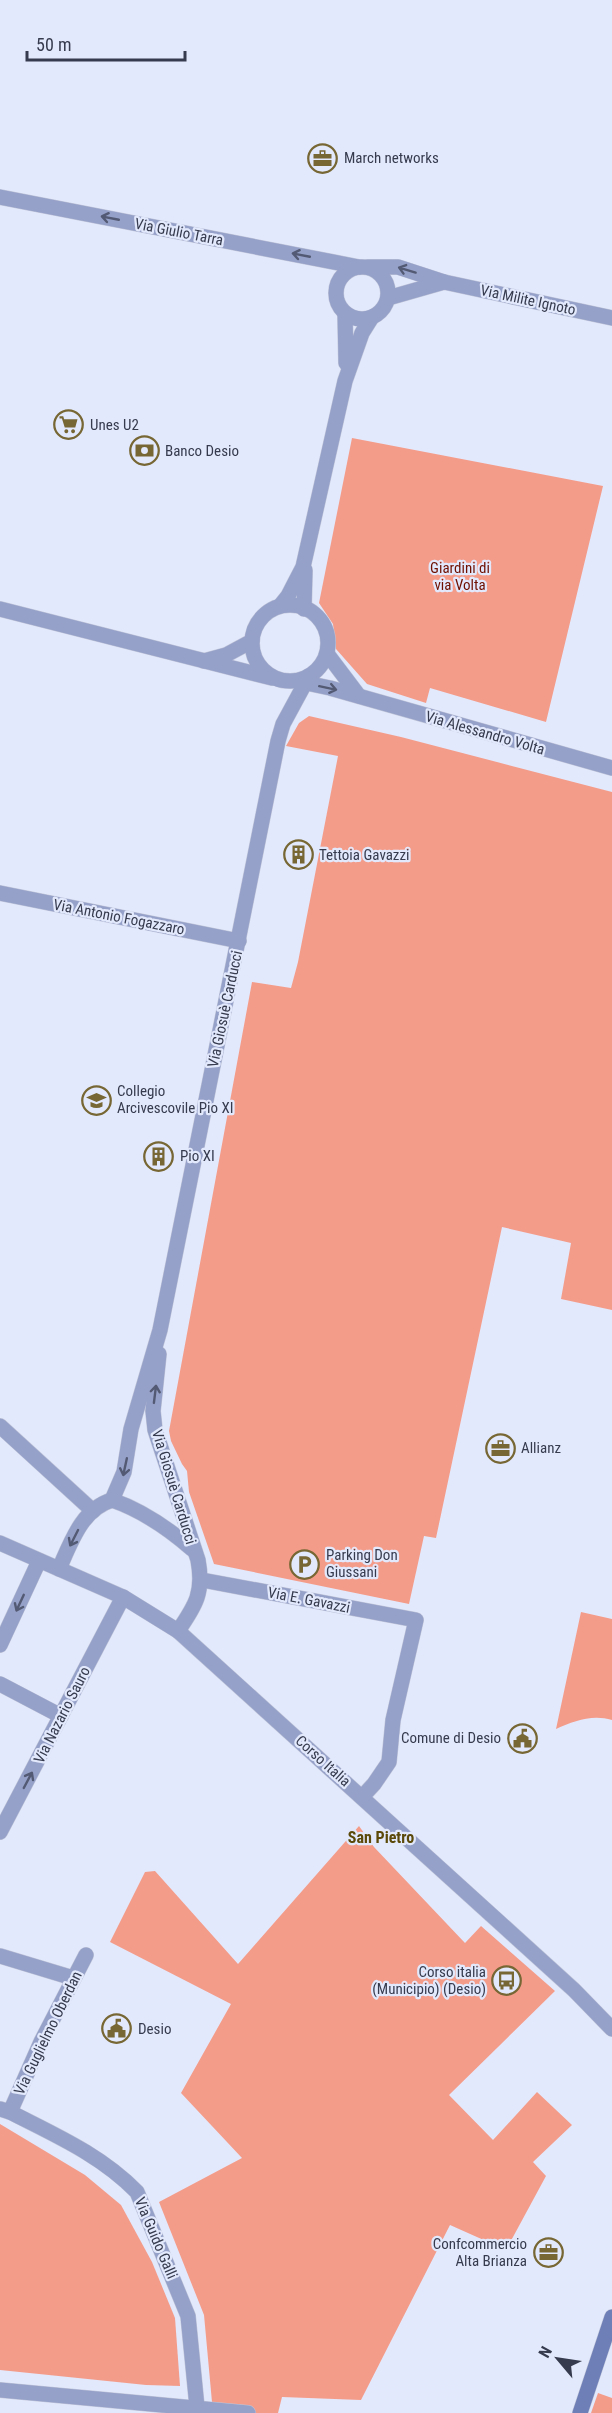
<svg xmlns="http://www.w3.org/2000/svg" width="612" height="2413" font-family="'Roboto Condensed',sans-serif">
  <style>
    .green { fill: #f49c8a }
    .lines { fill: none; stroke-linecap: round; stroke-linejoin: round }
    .street-casing { stroke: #c0c6d9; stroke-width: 16 }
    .secondary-casing { stroke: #c0c6d9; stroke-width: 16 }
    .street { stroke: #96a1c9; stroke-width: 15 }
    .secondary { stroke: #6e7eb7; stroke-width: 15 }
    .oneway { stroke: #535a73 }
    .labels { text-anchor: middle; stroke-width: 4.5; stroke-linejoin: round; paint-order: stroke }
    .poi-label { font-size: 15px; fill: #363b4e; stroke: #e3e9fc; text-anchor: start }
    .street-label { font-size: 15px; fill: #363b4e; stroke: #e3e9fc }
    .park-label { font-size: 15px; fill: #6e1001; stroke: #e3e9fc }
    .neighbourhood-label { font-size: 16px; font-weight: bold; fill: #5a4908; stroke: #e3e9fc }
  </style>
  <rect width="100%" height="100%" fill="#e3e9fc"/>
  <g class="green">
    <polygon points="352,438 603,486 546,722 430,688 426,703 367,684 336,649 333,624 319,603"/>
    <polygon points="309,716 401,737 612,792 612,1310 561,1299 571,1243 502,1227 436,1538 424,1536 409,1604 214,1564 189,1492 187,1471 182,1464 171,1441 169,1431 252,982 291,988 298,962 338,756 286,746 299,723"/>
    <path d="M581,1612l31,7v101c-20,-6 -38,1 -56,9z"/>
    <polygon points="359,1826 374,1847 465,1943 481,1926 555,1991 449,2095 493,2140 537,2092 572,2125 533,2162 546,2176 506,2250 450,2225 361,2400 282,2397 278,2413 213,2413 204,2315 159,2202 242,2158 181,2093 231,2004 110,1942 145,1872 155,1871 238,1964"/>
    <polygon points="0,2124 85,2175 121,2205 152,2262 175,2318 180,2386 146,2385 0,2370"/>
    <polygon points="598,2393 612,2398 612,2413 591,2413"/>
  </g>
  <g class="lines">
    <defs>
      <g id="street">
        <polyline points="0,197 359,267"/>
        <polyline points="368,267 398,267 444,282 612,318"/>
        <circle cx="362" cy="293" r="26"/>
        <polyline points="388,298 444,282"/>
        <polyline points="345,313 346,363"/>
        <circle cx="290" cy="643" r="38"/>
        <polyline points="280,606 288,596 303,567 345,381 362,333 372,317"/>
        <polyline points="0,609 272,678"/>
        <polyline points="304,609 305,570"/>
        <polyline points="328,655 359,696"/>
        <polyline points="204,661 226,655 252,641"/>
        <polyline points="297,681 330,688 612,768"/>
        <polyline points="0,893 239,941"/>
        <path d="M159,1354l-6,57 2,19 43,130c6,32 -2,45 -20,71"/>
        <polyline points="0,1426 93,1511"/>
        <polyline points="112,1500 124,1472 131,1429 160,1330 278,741 283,724 309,676"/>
        <path d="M112,1500c29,10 57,29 80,49"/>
        <polyline points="0,1543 123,1597 178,1631 574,1990 612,2029"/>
        <path d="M59,1569c12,-27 23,-60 53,-69"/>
        <polyline points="202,1580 416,1620 393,1720 389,1762 374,1784 362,1797"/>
        <polyline points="0,1645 39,1561"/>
        <polyline points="0,1684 61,1716"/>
        <polyline points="0,1832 123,1597"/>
        <polyline points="0,1956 73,1978"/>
        <path d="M0,2109l10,3c45,23 91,43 127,80l51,124 9,91"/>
        <polyline points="10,2112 41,2042 86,1955"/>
        <polyline points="0,2390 248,2413"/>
      </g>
      <polyline id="secondary" points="580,2413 612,2317"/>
    </defs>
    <use href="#street" class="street-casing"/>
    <use href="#secondary" class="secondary-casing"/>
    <use href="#street" class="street"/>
    <use href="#secondary" class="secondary"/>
  </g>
  <defs><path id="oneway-shaft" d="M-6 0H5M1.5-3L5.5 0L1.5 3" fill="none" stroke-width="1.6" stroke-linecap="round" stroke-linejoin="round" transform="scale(1.5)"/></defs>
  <g class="oneway">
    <use href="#oneway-shaft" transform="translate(110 218) rotate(-169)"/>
    <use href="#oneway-shaft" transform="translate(301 255) rotate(-169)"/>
    <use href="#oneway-shaft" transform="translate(407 270) rotate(-163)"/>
    <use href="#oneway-shaft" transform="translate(328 688) rotate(12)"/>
    <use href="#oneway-shaft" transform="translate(155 1394) rotate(-83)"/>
    <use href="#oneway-shaft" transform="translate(125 1467) rotate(102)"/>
    <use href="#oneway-shaft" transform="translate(74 1538) rotate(117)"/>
    <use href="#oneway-shaft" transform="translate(20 1603) rotate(115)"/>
    <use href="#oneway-shaft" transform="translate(28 1780) rotate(-62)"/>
  </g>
  <defs>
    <symbol id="office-ring" viewBox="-11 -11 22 22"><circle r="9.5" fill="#e3e9fc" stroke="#776734" stroke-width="1.5"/><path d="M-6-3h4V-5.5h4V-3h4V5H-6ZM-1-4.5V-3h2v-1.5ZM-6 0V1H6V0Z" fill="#776734"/></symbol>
    <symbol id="supermarket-ring" viewBox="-11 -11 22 22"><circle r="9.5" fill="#e3e9fc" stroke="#776734" stroke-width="1.5"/><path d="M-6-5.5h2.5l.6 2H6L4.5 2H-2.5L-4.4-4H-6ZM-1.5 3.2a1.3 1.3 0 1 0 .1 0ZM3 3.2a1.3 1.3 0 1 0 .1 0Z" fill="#776734"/></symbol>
    <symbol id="bank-ring" viewBox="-11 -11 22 22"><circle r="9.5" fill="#e3e9fc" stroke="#776734" stroke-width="1.5"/><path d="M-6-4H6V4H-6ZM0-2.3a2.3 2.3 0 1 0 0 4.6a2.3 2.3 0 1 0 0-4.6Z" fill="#776734"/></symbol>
    <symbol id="building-ring" viewBox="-11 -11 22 22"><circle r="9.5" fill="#e3e9fc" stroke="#776734" stroke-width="1.5"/><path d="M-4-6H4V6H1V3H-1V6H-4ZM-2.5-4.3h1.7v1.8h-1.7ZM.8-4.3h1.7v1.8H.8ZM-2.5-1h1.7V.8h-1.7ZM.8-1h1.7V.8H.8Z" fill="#776734"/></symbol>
    <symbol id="school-ring" viewBox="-11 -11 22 22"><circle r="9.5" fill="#e3e9fc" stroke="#776734" stroke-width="1.5"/><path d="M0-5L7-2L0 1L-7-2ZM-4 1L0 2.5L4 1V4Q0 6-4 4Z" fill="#776734"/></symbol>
    <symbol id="parking-ring" viewBox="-11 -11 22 22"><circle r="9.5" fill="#e3e9fc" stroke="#776734" stroke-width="1.5"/><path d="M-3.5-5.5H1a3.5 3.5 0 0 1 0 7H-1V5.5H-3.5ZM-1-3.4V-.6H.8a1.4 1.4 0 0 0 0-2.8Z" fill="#776734"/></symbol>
    <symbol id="civic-ring" viewBox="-11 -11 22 22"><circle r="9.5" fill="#e3e9fc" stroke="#776734" stroke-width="1.5"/><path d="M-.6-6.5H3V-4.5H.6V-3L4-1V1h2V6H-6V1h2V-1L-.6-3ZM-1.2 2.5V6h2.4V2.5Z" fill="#776734"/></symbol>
    <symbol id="bus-ring" viewBox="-11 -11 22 22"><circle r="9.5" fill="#e3e9fc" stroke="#776734" stroke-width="1.5"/><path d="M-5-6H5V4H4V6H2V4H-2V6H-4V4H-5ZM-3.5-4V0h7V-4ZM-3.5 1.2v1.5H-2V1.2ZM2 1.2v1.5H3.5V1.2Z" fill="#776734"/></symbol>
  </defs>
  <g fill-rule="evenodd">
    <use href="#office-ring" x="306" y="142" width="33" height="33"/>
    <use href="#supermarket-ring" x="52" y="408" width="33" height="33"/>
    <use href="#bank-ring" x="128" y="434" width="33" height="33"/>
    <use href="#building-ring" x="282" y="838" width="33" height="33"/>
    <use href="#school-ring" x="80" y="1084" width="33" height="33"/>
    <use href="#building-ring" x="142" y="1140" width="33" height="33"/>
    <use href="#office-ring" x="484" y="1432" width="33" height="33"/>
    <use href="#parking-ring" x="288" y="1548" width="33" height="33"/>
    <use href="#civic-ring" x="506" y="1722" width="33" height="33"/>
    <use href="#bus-ring" x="490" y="1964" width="33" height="33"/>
    <use href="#civic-ring" x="100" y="2012" width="33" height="33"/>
    <use href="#office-ring" x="532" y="2236" width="33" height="33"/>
  </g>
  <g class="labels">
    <g class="poi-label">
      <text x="344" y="163">March networks</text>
      <text x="90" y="430">Unes U2</text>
      <text x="165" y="456">Banco Desio</text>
      <text x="319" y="860">Tettoia Gavazzi</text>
      <text x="117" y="1096">Collegio<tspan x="117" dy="17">Arcivescovile Pio XI</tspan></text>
      <text x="180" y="1161">Pio XI</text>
      <text x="521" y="1453">Allianz</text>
      <text x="326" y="1560">Parking Don<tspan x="326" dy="17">Giussani</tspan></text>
      <text x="501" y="1743" text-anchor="end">Comune di Desio</text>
      <text x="486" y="1977" text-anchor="end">Corso italia<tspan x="486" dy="17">(Municipio) (Desio)</tspan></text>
      <text x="138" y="2034">Desio</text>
      <text x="527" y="2249" text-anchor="end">Confcommercio<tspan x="527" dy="17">Alta Brianza</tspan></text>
    </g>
    <g class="street-label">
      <text transform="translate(179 232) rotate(11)" y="5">Via Giulio Tarra</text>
      <text transform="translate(528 300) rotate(12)" y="5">Via Milite Ignoto</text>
      <text transform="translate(485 733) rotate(16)" y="5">Via Alessandro Volta</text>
      <text transform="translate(119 917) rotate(11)" y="5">Via Antonio Fogazzaro</text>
      <text transform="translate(225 1009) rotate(-78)" y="5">Via Giosuè Carducci</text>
      <text transform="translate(174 1487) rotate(73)" y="5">Via Giosuè Carducci</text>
      <text transform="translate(309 1600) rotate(11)" y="5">Via E. Gavazzi</text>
      <text transform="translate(62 1715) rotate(-63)" y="5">Via Nazario Sauro</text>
      <text transform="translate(323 1761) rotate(42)" y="5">Corso Italia</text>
      <text transform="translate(48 2033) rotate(-64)" y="5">Via Guglielmo Oberdan</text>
      <text transform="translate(156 2238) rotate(67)" y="5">Via Guido Galli</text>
    </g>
    <g class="park-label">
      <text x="460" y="573">Giardini di<tspan x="460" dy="17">via Volta</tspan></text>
    </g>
    <g class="neighbourhood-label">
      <text x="381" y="1843">San Pietro</text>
    </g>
  </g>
  <g transform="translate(558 2359) rotate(299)" stroke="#e3e9fc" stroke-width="4.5" paint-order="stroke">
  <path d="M0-4.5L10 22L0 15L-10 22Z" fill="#363b4e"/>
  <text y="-9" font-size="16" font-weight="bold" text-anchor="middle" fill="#363b4e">N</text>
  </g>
  <path d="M27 51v9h158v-9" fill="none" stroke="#363b4e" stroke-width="3"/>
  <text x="36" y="51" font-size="18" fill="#363b4e" stroke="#e3e9fc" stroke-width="4.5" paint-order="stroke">50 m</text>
</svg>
